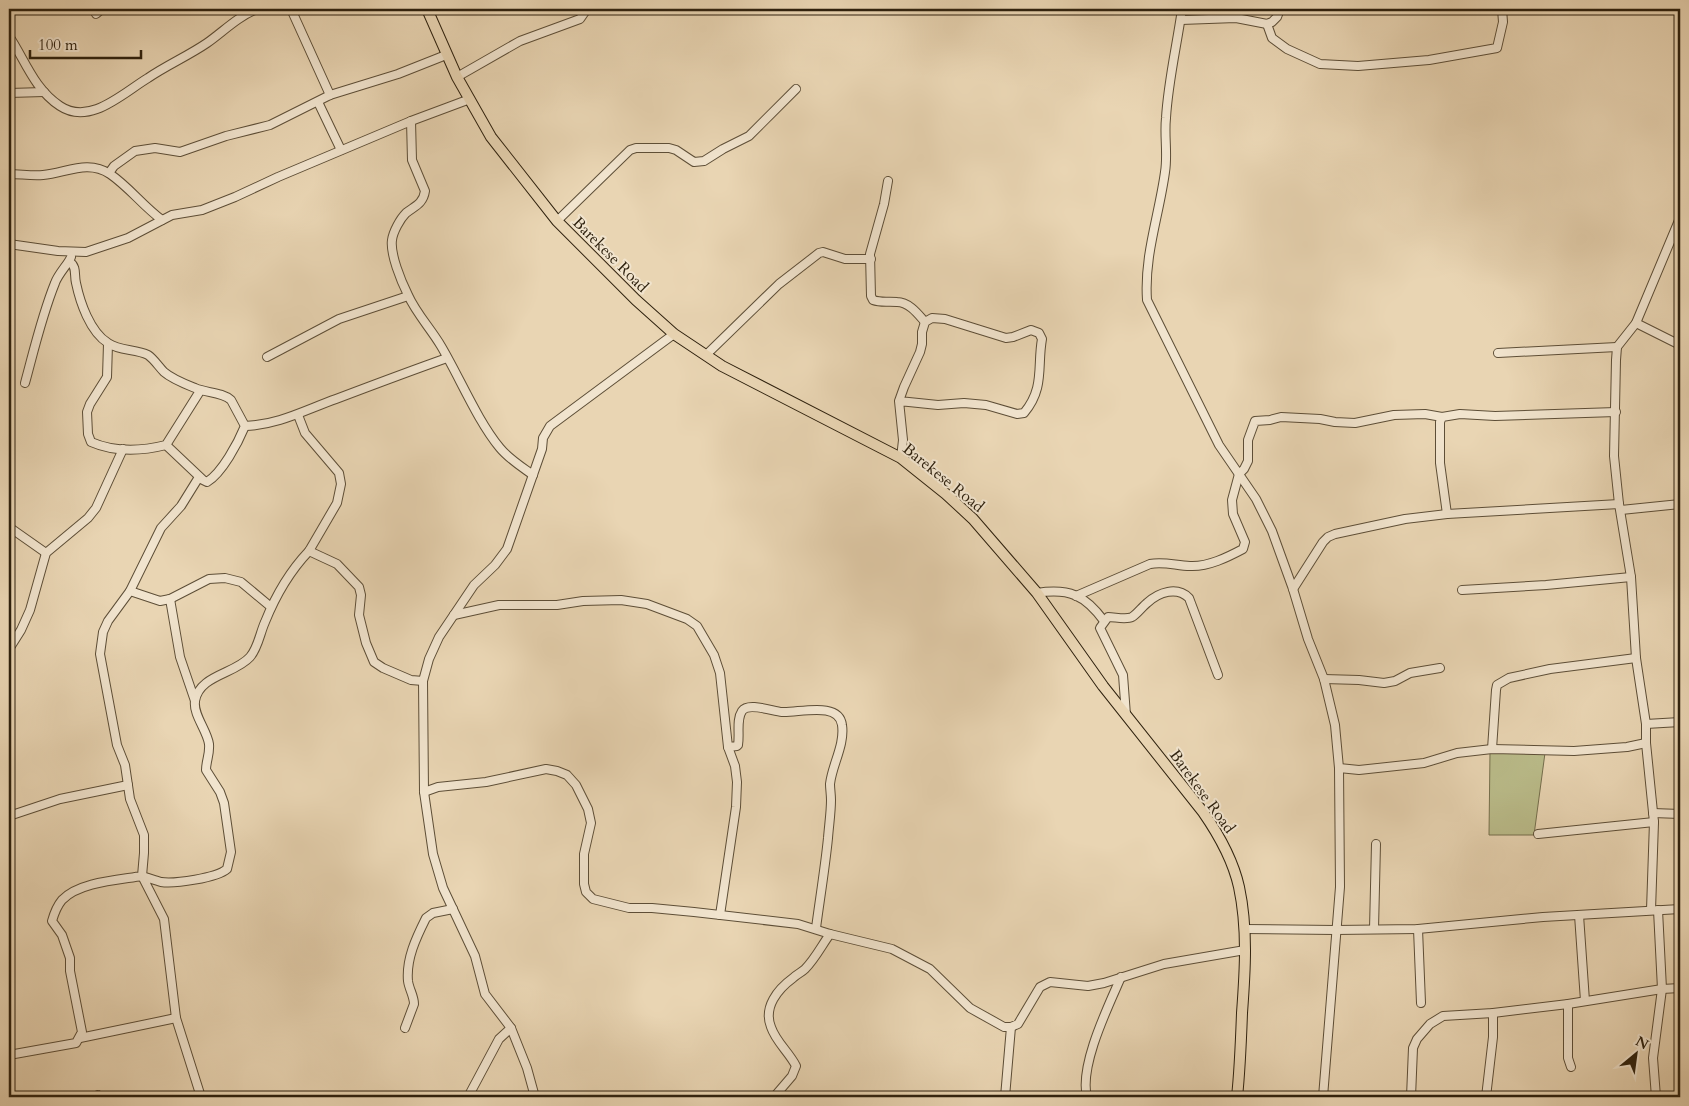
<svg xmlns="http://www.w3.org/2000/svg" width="1689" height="1106" font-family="Cardo,serif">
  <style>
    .park { fill: #babc8a; stroke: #746e4c }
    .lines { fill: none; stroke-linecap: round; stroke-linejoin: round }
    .minor-casing { stroke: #5d4e37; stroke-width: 10 }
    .major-casing { stroke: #2e210e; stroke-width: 12 }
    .minor { stroke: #f1e4ce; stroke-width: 8 }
    .major { stroke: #e9d5b3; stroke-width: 10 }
    .labels { text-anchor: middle; stroke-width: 4; stroke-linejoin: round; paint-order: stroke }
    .street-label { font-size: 16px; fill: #2e210e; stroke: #f1e4ce }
  </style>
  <rect width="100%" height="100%" fill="#e9d5b3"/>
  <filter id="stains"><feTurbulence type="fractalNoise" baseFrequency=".004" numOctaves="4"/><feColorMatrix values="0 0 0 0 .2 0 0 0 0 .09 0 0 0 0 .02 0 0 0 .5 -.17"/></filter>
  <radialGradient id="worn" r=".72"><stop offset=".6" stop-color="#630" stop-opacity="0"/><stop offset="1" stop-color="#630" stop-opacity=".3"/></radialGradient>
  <polygon class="park" points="1490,752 1545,753 1534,835 1489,835"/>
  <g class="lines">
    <defs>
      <g id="minor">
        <polyline points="291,9 330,95"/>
        <path d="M1182,9c-5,36 -14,73 -16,109 -2,18 2,36 -1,54 -6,44 -21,83 -18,128l72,145 37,54 16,32 21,58 15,50 16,40 11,46 4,43 1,119 -17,210"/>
        <polyline points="96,14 102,9"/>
        <polyline points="1181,20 1236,18 1267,24 1272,22 1277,17 1280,9"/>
        <polyline points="1267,24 1272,38 1287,49 1320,64 1358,66 1429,60 1497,48 1503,22 1502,9"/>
        <path d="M9,36c16,24 25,53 51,70 30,20 63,-13 88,-28 19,-13 40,-22 59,-35 17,-12 30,-26 50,-34"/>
        <polyline points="457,77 520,41 580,19 587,9"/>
        <polyline points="9,93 44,92"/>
        <polyline points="318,102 341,150"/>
        <path d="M411,121l1,39 13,31c-2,13 -10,15 -19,22 -6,6 -13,19 -14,27 -2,14 9,41 16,55 8,18 23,34 33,51 19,32 36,74 59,102 9,11 22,19 33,27"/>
        <polyline points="109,173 114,166 135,151 155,148 180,152 226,136 270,125 330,95 398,74 446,55"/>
        <path d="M9,174c11,0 23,2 34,1 23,-2 45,-16 67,-1 19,13 33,32 52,46"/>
        <path d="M888,181l-4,23 -14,50 1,42 2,4c8,3 15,1 24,2 12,0 21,12 28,20"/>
        <polyline points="557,221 630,150 636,148 669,148 676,150 694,162 704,161 723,149 749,136 796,89"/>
        <polyline points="9,244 58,251 86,252 128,238 172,215 202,210 235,197 278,177 411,121 470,99"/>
        <path d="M70,262c7,5 4,13 6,21 4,19 14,49 32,60 11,8 28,6 40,12 6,4 11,12 16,17 8,7 21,12 31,16 11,5 27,4 36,12l14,26c-7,17 -23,47 -38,56l-4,-2 -37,-35"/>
        <polyline points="1636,323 1680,345"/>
        <path d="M108,344l-1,33 -17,27 -3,8 1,22 3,8c23,10 51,9 75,3l34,-54"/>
        <polyline points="1498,353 1617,347"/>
        <polyline points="706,355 779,284 819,253 823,252 845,259 871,259"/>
        <polyline points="267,357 339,319 408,296"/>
        <path d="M25,383c9,-33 17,-68 30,-100 3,-9 14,-20 16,-26"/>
        <path d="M899,401l39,4 26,-2 22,2 31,9 7,-1c21,-25 13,-47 18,-74l-3,-6 -8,-3 -18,7 -7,1 -61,-19 -13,-1 -7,4 -3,10v12l-2,8 -16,35 -5,14 4,39 -2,18"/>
        <path d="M245,426c33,-1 60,-16 91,-27 37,-14 74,-28 111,-41"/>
        <polyline points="1621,510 1680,504"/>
        <polyline points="1447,514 1440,463 1440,422 1442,417 1460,414 1495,416 1616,412"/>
        <polyline points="9,527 46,553"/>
        <polyline points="309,551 337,564 359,587 361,595 359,615 366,643 374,662 383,668 411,680 423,681"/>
        <polyline points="1293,589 1323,542 1328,537 1335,534 1405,519 1447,514 1619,504"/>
        <polyline points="1462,590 1546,585 1631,577"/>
        <polyline points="130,591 160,601 170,599 209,579 225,578 241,582 271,607"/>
        <path d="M1037,593c32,-5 48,2 67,28"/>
        <path d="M1076,596l74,-32c14,-3 27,2 40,2 18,1 38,-9 53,-17l2,-7 -12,-28 -1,-14 7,-26 5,-5 4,-8v-21l7,-19 15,-1 11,-3 39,2 15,3 20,1 39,-8 31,-1 17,3"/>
        <polyline points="170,599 180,657 195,701"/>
        <polyline points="454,615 499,605 557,605 583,601 621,600 647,604 687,619 697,626 714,655 720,673 728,747 735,766 737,782 736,807 720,915"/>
        <polyline points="9,649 21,630 30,610 46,553 88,518 96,508 123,449"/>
        <polyline points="1324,679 1359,680 1384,683 1395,681 1410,673 1440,668"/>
        <path d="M1126,715l-3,-40 -23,-47 8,-11c7,0 18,3 24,0 5,-3 10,-10 15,-14 12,-11 30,-17 42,-5l29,77"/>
        <polyline points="1646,724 1680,722"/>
        <path d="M728,747l9,-1 1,-1c2,-11 -2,-25 4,-34 6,-9 30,0 40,1 17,1 57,-11 60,13 3,20 -10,40 -12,59 0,5 1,10 1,16 0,12 -2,25 -3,38 -3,30 -8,60 -12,90"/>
        <polyline points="1492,749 1496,690 1497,685 1509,678 1550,669 1636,658"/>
        <polyline points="1339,768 1359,770 1424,763 1457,753 1492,749 1574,751 1627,747 1646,743"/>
        <polyline points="424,792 438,787 486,782 546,769 557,771 567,775 576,785 588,809 591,823 584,854 584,884 586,892 593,899 629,908 652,908 694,912 798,924 830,934 892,949 930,969 970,1008 1004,1027 1011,1027 1018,1024 1040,987 1050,982 1088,986 1104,983 1164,964 1245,950"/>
        <polyline points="1653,813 1680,814"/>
        <polyline points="9,816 60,799 128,785"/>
        <polyline points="1538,834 1654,822"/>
        <polyline points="1651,910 1654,822 1646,743 1646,724 1636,658 1631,577 1619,504 1614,456 1616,360 1617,347 1636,323 1680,218"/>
        <polyline points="1579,915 1585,1001"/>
        <polyline points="1244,929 1335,930 1418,929 1543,917 1680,909"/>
        <polyline points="1374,929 1376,844"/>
        <polyline points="1418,929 1421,1003"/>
        <polyline points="1568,1004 1568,1058 1571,1067"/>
        <path d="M405,1028l9,-24c0,-8 -5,-15 -6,-23 -2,-22 8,-43 18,-63l7,-5 20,-4"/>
        <polyline points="80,1038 176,1018"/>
        <path d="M9,1055l67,-12 6,-11 -12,-61v-13l-8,-23 -10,-14c2,-7 5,-15 10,-21 17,-18 56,-20 80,-24l2,-23v-18l-14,-36 -5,-34 -8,-20 -17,-91 3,-22 5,-11 22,-30 31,-63 20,-22 18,-29"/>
        <polyline points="98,1095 99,1097"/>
        <path d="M201,1097l-25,-79 -12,-99 -22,-43c6,2 13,4 19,6 13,2 56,-4 66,-13l4,-17 -7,-49 -4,-11 -14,-22c0,-9 4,-16 3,-26 -2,-14 -16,-29 -14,-43 4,-26 40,-27 55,-44 8,-9 10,-24 15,-35 10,-25 25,-51 44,-71l28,-48 4,-19 -2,-11 -34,-40 -7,-18"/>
        <polyline points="468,1097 499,1039 511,1028"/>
        <polyline points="535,1097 527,1068 511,1028 485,994 475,956 443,888 433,854 424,792 423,681 429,659 439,637 474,585 495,565 507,549 542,449 543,438 550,426 674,334"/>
        <path d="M774,1097l18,-21 4,-10c-7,-14 -20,-24 -25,-39 -8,-20 7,-38 22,-49 4,-4 9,-6 12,-9 10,-10 17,-24 25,-35"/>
        <polyline points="1005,1097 1011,1027"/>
        <path d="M1087,1097c-8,-31 21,-90 34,-120"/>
        <polyline points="1411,1097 1413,1048 1417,1039 1430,1024 1443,1016 1493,1013 1568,1004 1662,989 1680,988"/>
        <polyline points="1486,1097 1493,1037 1493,1013"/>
        <polyline points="1656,1097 1653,1058 1662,989 1658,910"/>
      </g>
      <path id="major" d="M427,9l30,68 34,60 66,84 79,79 38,34 48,32 179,92 45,36 27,25 64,74 66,93 100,126c16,23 30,48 36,75 9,42 6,85 3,126 -1,28 -2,56 -5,84"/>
    </defs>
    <use href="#minor" class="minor-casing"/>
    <use href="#major" class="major-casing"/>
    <use href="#minor" class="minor"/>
    <use href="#major" class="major"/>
  </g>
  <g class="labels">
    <g class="street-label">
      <text transform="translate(611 254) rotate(45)" y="6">Barekese Road</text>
      <text transform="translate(944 477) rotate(39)" y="6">Barekese Road</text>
      <text transform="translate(1203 791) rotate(54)" y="6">Barekese Road</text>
    </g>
  </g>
  <rect width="1689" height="1106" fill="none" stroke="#e9d5b3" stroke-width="30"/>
  <rect x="10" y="10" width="1669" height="1086" fill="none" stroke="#2e210e" stroke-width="2.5"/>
  <rect x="15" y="15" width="1659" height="1076" fill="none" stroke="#2e210e"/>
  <g transform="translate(1636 1054) rotate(29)" stroke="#f1e4ce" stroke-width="4" paint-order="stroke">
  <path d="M0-4L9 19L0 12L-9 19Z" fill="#2e210e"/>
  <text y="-8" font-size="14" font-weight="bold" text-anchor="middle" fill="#2e210e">N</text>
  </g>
  <path d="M30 50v8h111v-8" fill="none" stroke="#2e210e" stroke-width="2.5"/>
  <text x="38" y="50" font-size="15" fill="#2e210e" stroke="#f1e4ce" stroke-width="4" paint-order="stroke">100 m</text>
  <rect width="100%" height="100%" filter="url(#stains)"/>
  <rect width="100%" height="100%" fill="url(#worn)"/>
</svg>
